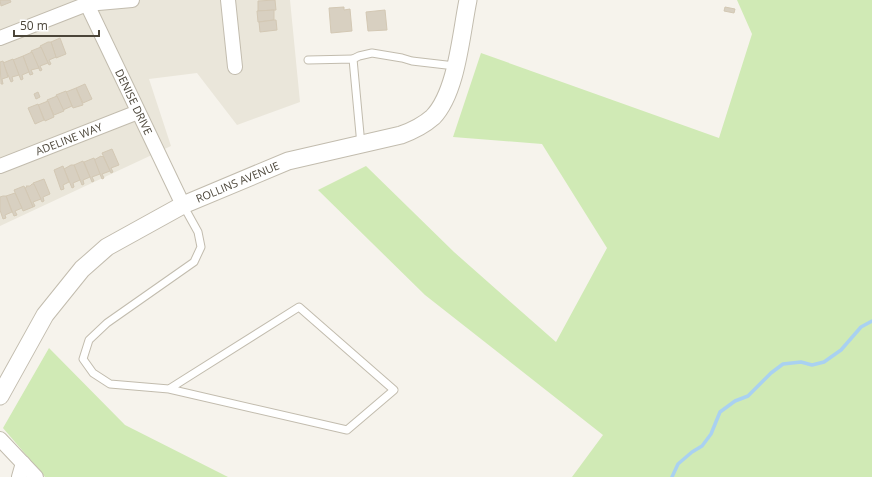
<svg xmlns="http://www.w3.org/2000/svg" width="872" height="477" font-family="'Open Sans',sans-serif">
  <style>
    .residential { fill: #eae6da }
    .green { fill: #d0eab5 }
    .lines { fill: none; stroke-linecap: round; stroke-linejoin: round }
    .stream { stroke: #a9d1f1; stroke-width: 3.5 }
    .building { fill: #d8d0c1; stroke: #d3c8b4 }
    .service-casing { stroke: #c2bcae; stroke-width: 9 }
    .minor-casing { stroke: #c2bcae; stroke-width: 16 }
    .tertiary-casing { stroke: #c2bcae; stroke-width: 19 }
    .service { stroke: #fff; stroke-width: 7 }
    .minor { stroke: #fff; stroke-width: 14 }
    .tertiary { stroke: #fff; stroke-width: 17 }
    .labels { text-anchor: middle; stroke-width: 4; stroke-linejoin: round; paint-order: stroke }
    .street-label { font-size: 11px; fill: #4b4539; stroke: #fff }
  </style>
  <rect width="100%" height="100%" fill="#f6f3ec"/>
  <polygon class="residential" points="0,0 290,0 300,102 237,125 197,73 149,79 171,146 0,226"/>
  <g class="green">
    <polygon points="737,0 872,0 872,477 572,477 603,435 425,295 318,190 366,166 454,252 556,342 607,248 542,144 453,137 481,53 719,138 752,34"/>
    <polygon points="49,348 125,425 228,477 45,477 3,428"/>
  </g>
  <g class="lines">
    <polyline class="stream" points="672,477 678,464 692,452 702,446 711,434 720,412 735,401 748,396 771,373 783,364 801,362 812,365 824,362 841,350 861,327 872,321"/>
  </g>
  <g class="building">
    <polygon points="0,0 10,0 11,2 1,6"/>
    <polygon points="275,0 276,10 258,11 258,1"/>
    <polygon points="344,7 344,10 350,9 352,31 331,33 329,8"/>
    <polygon points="725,7 735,9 734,13 724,11"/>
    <polygon points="274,10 274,20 258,22 257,11"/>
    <polygon points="385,10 387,30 368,31 366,12"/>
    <polygon points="274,20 276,20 277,30 260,32 259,22"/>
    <polygon points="60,38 66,54 56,58 51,42"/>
    <polygon points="48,42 51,42 56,57 49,60 51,64 49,65 40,46"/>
    <polygon points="41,47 48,63 40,66 42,70 40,71 31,51"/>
    <polygon points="32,52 39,68 31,70 33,74 30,75 23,56"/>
    <polygon points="23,56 29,72 22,75 23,79 21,80 13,60"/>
    <polygon points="13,59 19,75 12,77 13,81 11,82 3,63"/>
    <polygon points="3,61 8,77 2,79 3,84 1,84 0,62"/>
    <polygon points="85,84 92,99 83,103 76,88"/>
    <polygon points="76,88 83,105 73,108 66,92"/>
    <polygon points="66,91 72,106 63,110 56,95"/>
    <polygon points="38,92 40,97 36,99 34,94"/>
    <polygon points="57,96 64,111 54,115 47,100"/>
    <polygon points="48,101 54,117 45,121 38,105"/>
    <polygon points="38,104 44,120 35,124 28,108"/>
    <polygon points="112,149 119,165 111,168 113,172 111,173 102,153"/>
    <polygon points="101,156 102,157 103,156 110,171 102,174 104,178 102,179 94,160"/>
    <polygon points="94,158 100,174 92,177 94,181 92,182 84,162"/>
    <polygon points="83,161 90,177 83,180 84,184 82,185 74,165"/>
    <polygon points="71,165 74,165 80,180 73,183 74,187 72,188 64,169"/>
    <polygon points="63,166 69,182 63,185 64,189 61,190 54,170"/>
    <polygon points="44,179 50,194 43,197 44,201 42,202 33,183"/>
    <polygon points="32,184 34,184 41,199 33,202 35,206 33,207 25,188 27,187 26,186 30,186"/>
    <polygon points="24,186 33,207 23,211 14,190"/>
    <polygon points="15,193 22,208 15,211 17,215 14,216 6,196"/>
    <polygon points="3,196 6,196 12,212 5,215 6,218 3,219 0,210 0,197"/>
  </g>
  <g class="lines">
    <defs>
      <g id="service">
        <polyline points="353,59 359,56 372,53 402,58 412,61 455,66"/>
        <polyline points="308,60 353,59 361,145"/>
        <polyline points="169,389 347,430 394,390 299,307 169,389 110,384 93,373 83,359 89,340 107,323 194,262 201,247 198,232 183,205"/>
      </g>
      <g id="minor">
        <path id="s1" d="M85,0l98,205"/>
        <polyline points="228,0 235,67"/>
        <polyline points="0,38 87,4 132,0"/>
        <path id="s2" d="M0,166l138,-54"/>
        <polyline points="0,439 36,477"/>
        <polyline points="19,477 23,463"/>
      </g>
      <g id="tertiary">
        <path id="s3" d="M0,396l45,-81 37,-46 25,-22 76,-42 105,-44 113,-26c11,-4 23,-10 32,-18 24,-25 28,-83 35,-117"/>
      </g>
    </defs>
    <use href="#service" class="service-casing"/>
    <use href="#minor" class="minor-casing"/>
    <use href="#tertiary" class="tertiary-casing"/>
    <use href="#service" class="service"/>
    <use href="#minor" class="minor"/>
    <use href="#tertiary" class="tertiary"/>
  </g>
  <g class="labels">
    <g class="street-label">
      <text dy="4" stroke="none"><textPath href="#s1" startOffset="113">DENISE DRIVE</textPath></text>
      <text dy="4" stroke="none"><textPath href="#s2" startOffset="74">ADELINE WAY</textPath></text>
      <text dy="4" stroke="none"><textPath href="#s3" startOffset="331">ROLLINS AVENUE</textPath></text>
    </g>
  </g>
  <path d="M14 30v6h85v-6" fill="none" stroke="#4b4539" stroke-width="2"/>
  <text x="20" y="30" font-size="12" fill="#4b4539" stroke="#ffffff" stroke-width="3" paint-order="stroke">50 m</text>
</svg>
